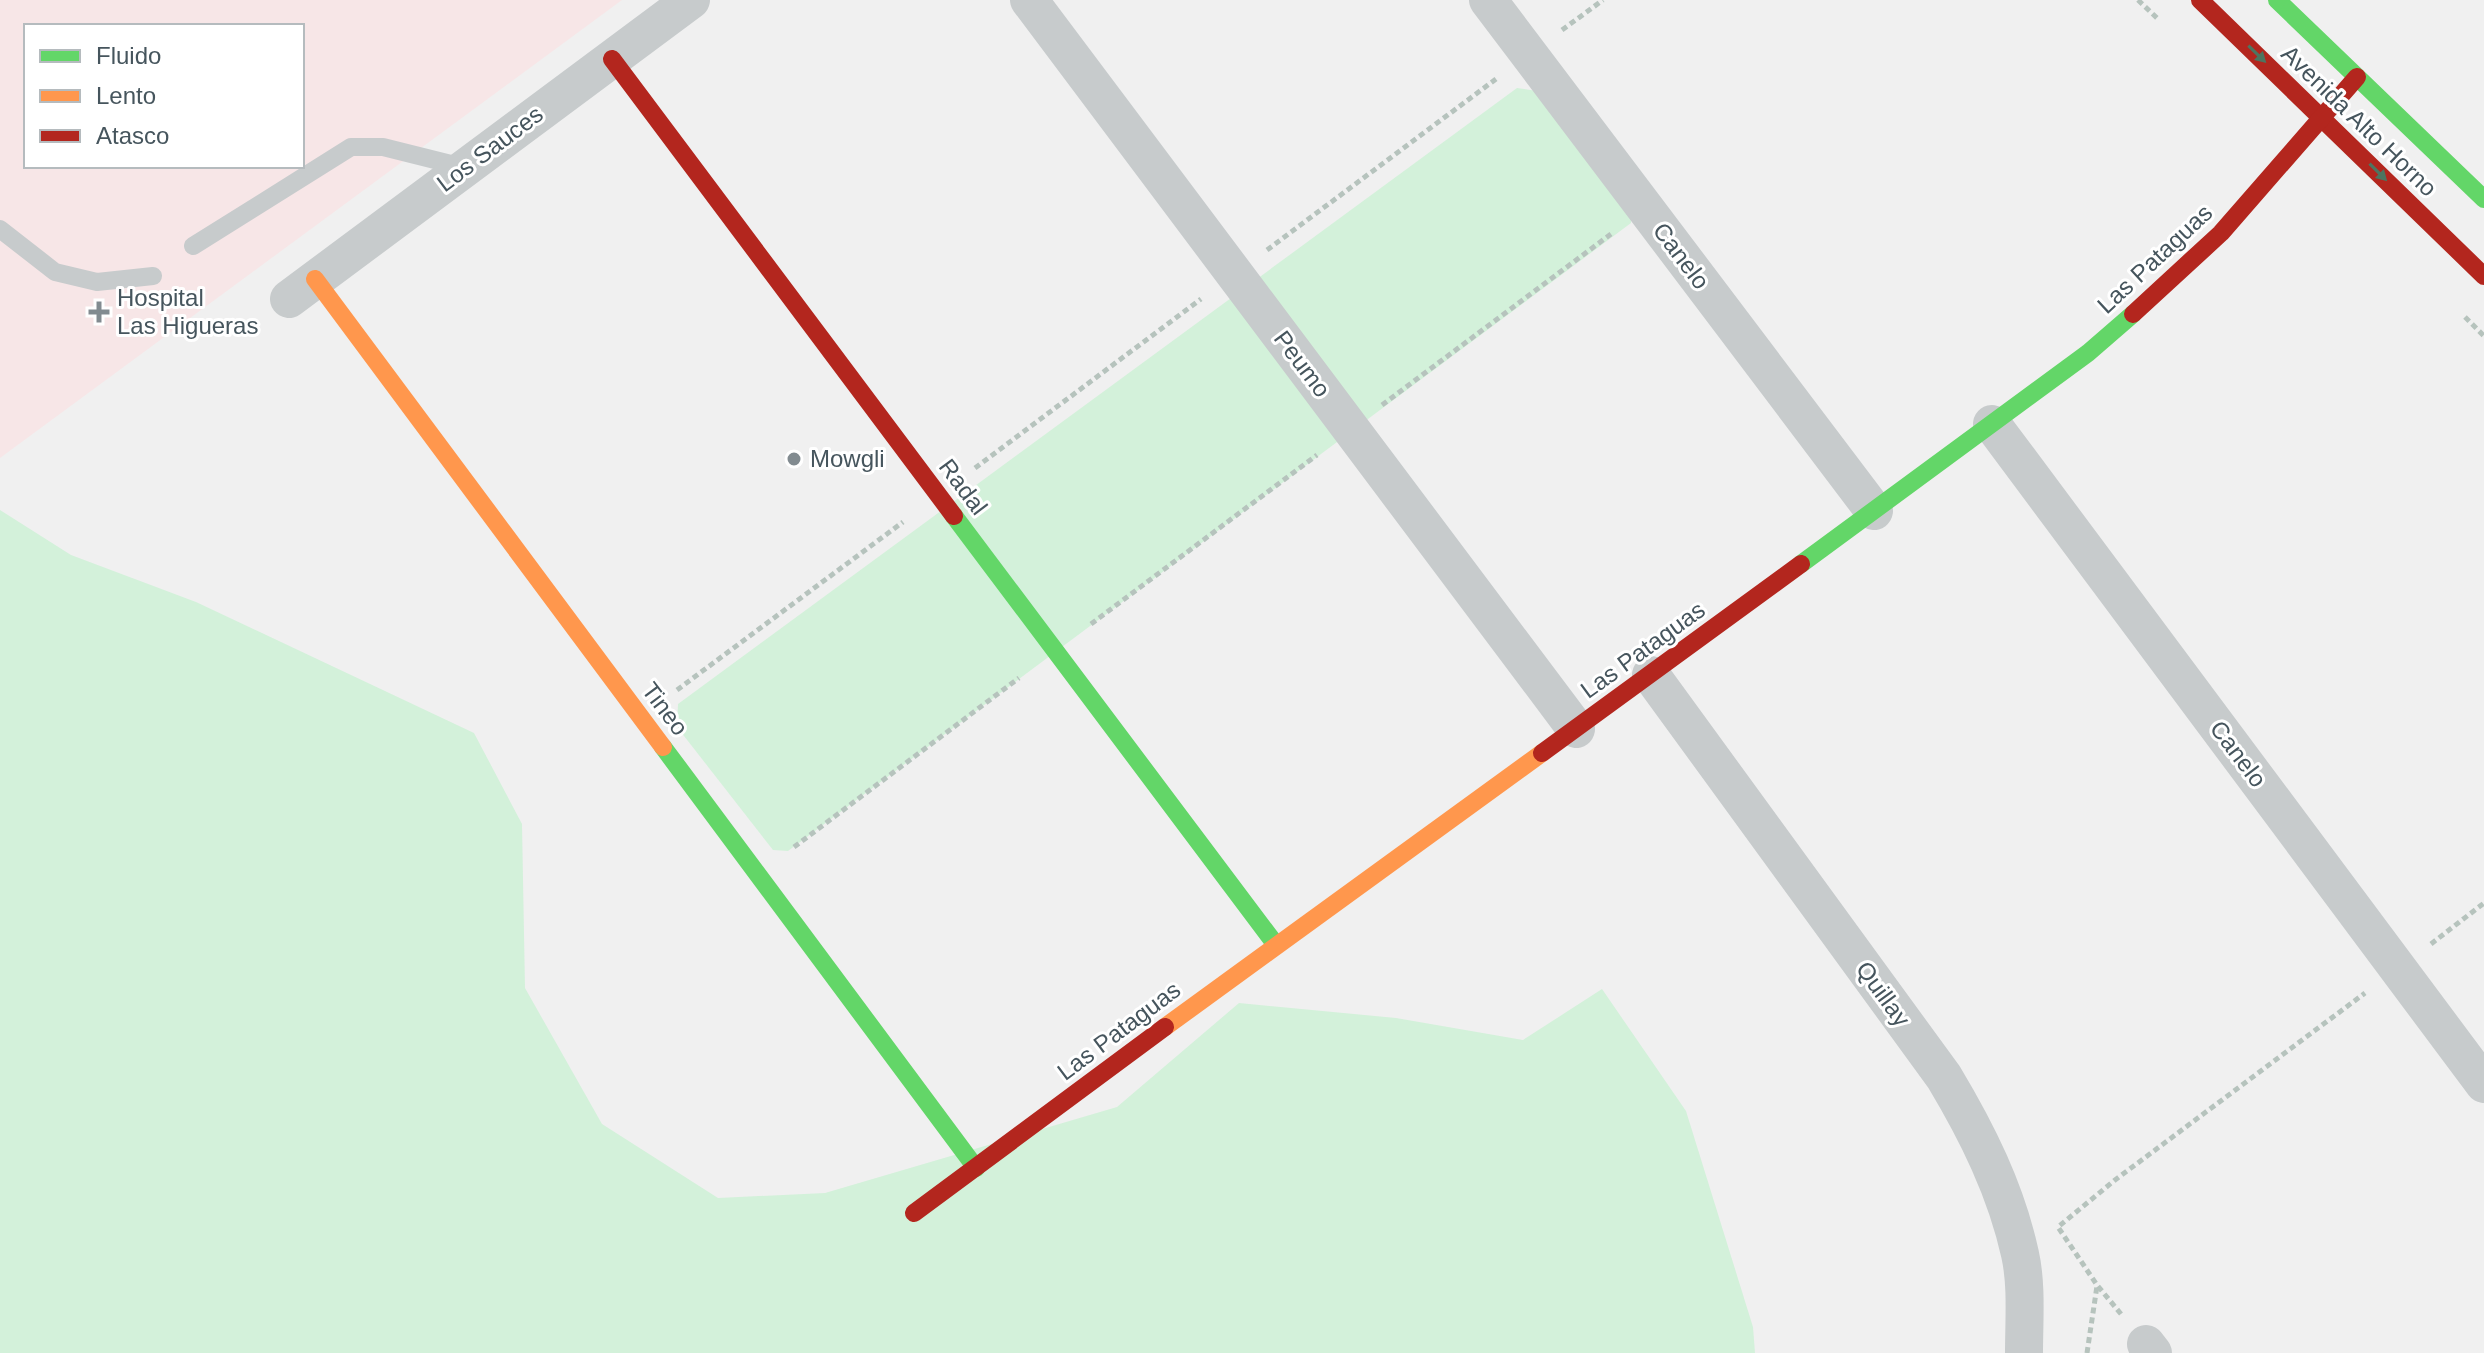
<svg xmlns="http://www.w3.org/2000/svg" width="2484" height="1353" font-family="Arial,sans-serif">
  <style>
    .medical { fill: #f7e6e7; fill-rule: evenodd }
    .green { fill: #d3f1da }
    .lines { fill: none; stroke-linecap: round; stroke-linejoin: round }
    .path { stroke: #b6c3bd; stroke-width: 5; stroke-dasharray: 6 4; stroke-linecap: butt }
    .lane { stroke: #c7cbcc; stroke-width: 18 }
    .street { stroke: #c7cbcc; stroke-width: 38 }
    .fast { stroke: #63d668; stroke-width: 18 }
    .slow { stroke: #ff974d; stroke-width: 18 }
    .jam { stroke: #b3261e; stroke-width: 18 }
    .oneway { fill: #4d7560 }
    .poi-dot { fill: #828b90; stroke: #fff; stroke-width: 3 }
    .labels { text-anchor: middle; stroke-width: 6; stroke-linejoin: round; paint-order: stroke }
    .street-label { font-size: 24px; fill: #46555d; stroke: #fff }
    .poi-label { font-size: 24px; fill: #46555d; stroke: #fff; text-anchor: start }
  </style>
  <rect width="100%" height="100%" fill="#f0f0f0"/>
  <path class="medical" d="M0,0h622l-622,458zM26,26h276v140h-276z"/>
  <g class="green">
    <polygon points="1517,88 1537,91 1631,211 1631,223 788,851 773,850 677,727 678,704"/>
    <polygon points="0,510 71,555 196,602 474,733 522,824 525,988 602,1124 718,1198 825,1193 1117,1107 1239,1003 1396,1018 1523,1040 1602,989 1686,1111 1753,1327 1755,1353 0,1353"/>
  </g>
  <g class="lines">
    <g class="path">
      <polyline points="2138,0 2159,20"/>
      <polyline points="1562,30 1603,0"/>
      <polyline points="1267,250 1496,79"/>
      <polyline points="2465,317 2484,336"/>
      <polyline points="1382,405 1611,234"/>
      <polyline points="975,468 1201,299"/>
      <polyline points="1091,624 1317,455"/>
      <polyline points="677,690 903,522"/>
      <polyline points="794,847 1019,678"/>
      <polyline points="2431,944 2484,903"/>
      <polyline points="2121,1314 2097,1285 2058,1227 2115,1180 2365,993"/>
      <polyline points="2087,1353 2097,1286"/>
    </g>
    <g class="lane">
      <polyline points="0,229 55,272 97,282 153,276"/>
      <polyline points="193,246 351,147 383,147 463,167"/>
    </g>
    <g class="street">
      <polyline points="1029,0 1576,729"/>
      <polyline points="1488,0 1874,511"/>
      <polyline points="289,299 691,0"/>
      <polyline points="1992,424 2484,1084"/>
      <path d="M1651,675l293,402c33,55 62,113 76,177 7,31 4,67 4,99"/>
      <polyline points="2146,1344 2153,1353"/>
    </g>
    <g class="fast">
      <polyline points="2277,0 2484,199"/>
      <polyline points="954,516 1276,945"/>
      <polyline points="1801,564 2088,353 2133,314"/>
      <polyline points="663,747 976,1168"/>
    </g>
    <g class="slow">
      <polyline points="315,279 663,747"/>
      <polyline points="1165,1027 1542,753"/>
    </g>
    <g class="jam">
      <polyline points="2200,0 2484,276"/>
      <polyline points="612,59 954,516"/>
      <polyline points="2133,314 2221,233 2357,77"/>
      <polyline points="1542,753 1801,564"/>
      <polyline points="914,1213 1165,1027"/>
    </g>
  </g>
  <defs><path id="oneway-solid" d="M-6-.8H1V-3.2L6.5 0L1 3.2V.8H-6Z" transform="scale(2)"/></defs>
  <g class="oneway">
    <use href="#oneway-solid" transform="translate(2257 54) rotate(44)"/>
    <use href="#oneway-solid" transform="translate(2378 172) rotate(45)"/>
  </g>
  <g class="poi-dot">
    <path d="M95 300h8v8h8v8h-8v8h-8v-8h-8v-8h8z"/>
    <circle cx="794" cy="459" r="8"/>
  </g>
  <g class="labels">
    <g class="street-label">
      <text transform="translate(2359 121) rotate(44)" y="8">Avenida Alto Horno</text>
      <text transform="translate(490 149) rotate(-37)" y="8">Los Sauces</text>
      <text transform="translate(1681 256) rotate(53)" y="8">Canelo</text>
      <text transform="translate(2155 259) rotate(-43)" y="8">Las Pataguas</text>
      <text transform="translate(1302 364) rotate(53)" y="8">Peumo</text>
      <text transform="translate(963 487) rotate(53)" y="8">Radal</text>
      <text transform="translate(1643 650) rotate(-36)" y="8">Las Pataguas</text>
      <text transform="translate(665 709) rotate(53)" y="8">Tineo</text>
      <text transform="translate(2238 754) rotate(53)" y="8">Canelo</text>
      <text transform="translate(1883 994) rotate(54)" y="8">Quillay</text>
      <text transform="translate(1119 1031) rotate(-37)" y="8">Las Pataguas</text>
    </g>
    <g class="poi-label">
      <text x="117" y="306">Hospital<tspan x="117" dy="28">Las Higueras</tspan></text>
      <text x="810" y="467">Mowgli</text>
    </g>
  </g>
  <rect x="24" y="24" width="280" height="144" fill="#ffffff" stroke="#b5bbbe" stroke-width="2"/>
  <rect x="40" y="50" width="40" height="12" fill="#63d668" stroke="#b5bbbe" stroke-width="2"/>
  <text x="96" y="64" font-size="24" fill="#46555d">Fluido</text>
  <rect x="40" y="90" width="40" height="12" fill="#ff974d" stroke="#b5bbbe" stroke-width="2"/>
  <text x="96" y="104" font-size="24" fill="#46555d">Lento</text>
  <rect x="40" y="130" width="40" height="12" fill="#b3261e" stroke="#b5bbbe" stroke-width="2"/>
  <text x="96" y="144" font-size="24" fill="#46555d">Atasco</text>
</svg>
